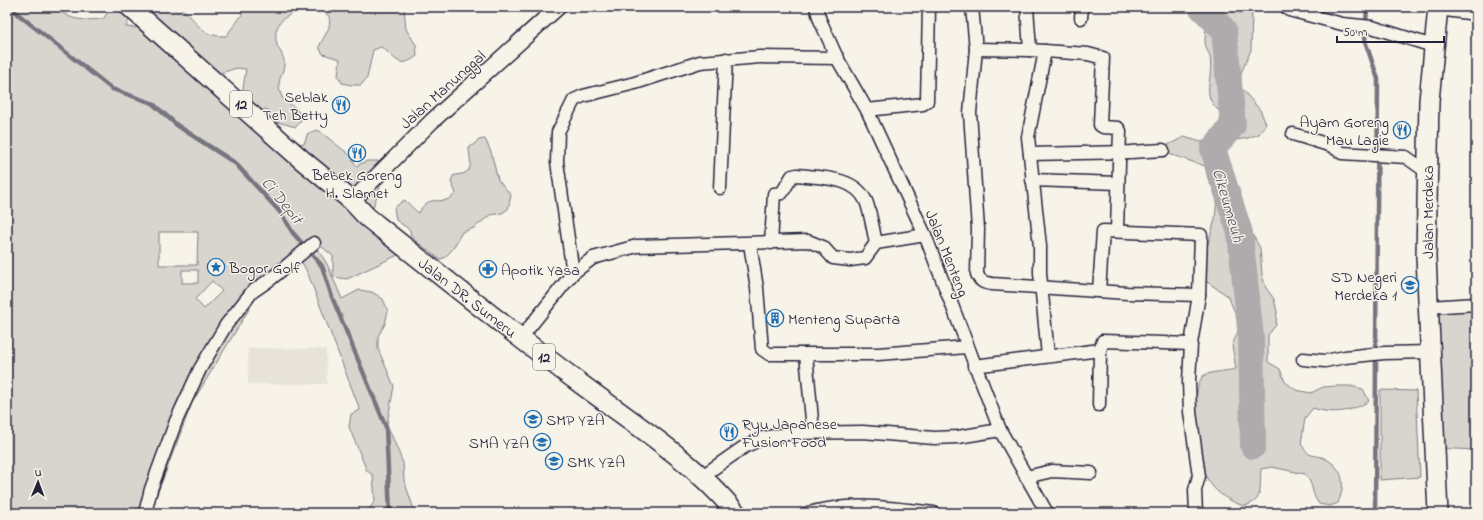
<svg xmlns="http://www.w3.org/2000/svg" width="1483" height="520" font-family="'Indie Flower',sans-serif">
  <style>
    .built { fill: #e7e3db }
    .green { fill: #d8d5cf; stroke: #7d7c85; fill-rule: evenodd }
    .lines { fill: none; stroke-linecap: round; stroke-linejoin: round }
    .stream { stroke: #76747f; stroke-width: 4.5 }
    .river { stroke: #aeabad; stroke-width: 26 }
    .minor-casing { stroke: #22223b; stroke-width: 15 }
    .tertiary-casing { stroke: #22223b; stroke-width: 18 }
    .primary-casing { stroke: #22223b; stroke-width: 22 }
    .minor { stroke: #f7f3e8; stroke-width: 12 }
    .tertiary { stroke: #f7f3e8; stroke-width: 15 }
    .primary { stroke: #f7f3e8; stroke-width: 19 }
    .labels { text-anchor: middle; stroke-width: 3; stroke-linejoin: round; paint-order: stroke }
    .shield { fill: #f7f3e8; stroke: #62616f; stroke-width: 1 }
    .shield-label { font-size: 15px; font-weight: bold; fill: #22223b }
    .street-label { font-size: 16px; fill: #22223b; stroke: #f7f3e8 }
    .poi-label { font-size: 16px; fill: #22223b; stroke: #f7f3e8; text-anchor: start }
    .water-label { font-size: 17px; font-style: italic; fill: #535263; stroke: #f7f3e8 }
  </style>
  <rect width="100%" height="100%" fill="#f7f3e8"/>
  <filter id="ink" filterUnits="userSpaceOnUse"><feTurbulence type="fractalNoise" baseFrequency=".025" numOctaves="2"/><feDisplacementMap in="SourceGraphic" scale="8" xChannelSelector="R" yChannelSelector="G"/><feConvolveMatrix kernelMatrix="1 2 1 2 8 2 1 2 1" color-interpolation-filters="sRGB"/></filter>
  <g filter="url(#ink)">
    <polygon class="built" points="248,348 326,349 327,384 248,384"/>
    <g class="green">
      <path d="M7,7h49c15,15 27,13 47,12l7,-10 16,-2 6,5 -6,15 10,1 6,-5 -6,-16c10,0 33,-3 41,0 23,10 17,30 49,29l16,-21 -1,-8h73c-21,5 -44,11 -37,38 2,5 7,11 7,17 1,13 -10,17 -2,35 3,6 12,8 16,14 2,3 2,6 3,9l-5,7 -19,-5 -10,-13 -9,2 -16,-16 4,-26 -9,-1 -23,7 79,67 11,2 4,-11 10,-3 33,26 5,10 11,-5h11l6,14 -13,38v17l27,25 -51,24 -14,-2v-21l-23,-19 17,27 15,35 17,-9 13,2 11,7 5,12 -3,13 -7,12v13l16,37 -7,38 16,39 1,17 11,33h-49l9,-12 -2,-26 -6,-4 -18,-44 2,-13 9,-4 -52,-136 -5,-10 -9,-9 -26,23 -76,125 -42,110h-143zM159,232h39l-1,33h-38zM198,270v13h-16v-13zM212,281l10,10 -18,18 -9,-10z"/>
      <path d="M316,7h88l2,22 10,16 1,11c-20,15 -21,0 -36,-9l-8,3 -6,28 -6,7h-10l-9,-2 -4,-7 2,-17 -17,-5 -4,-7c5,-12 13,-18 10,-31z"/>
      <path d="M1200,7h46l6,3 -1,40 -10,23v15l19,22 6,14 -7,10 -11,4 -12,2 -9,8 -1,13 5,12 2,27 27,48 2,27 4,13 8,11 3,13 -1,13 -8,10v27l12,7 5,13 11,8 15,3 12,-6 14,-1h13l13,3 6,12c-18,11 -36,14 -56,7l-8,10 -4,26c2,3 5,7 8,10 4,2 11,2 15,4 20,10 22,26 14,45l-8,3 -11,-2c-9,-12 -4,-18 -14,-30l-33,-7 -11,2c-2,18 4,32 -17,37 -16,-5 -32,-15 -39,-32 -3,-21 -17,-81 -2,-98 4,-4 25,-5 33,-7l-4,-24 5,-11 2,-12 -11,-26 -21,-14 -5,-12 4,-19 9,-32 2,-20 -3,-9 -5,-8 -4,-16 -36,-12 -3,-8 18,-9 17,5 10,-3 15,-23c-29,-19 -12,-33 -16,-59 -1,-5 -5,-9 -5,-14 0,-13 4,-25 -5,-36z"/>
      <path d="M485,139l6,13 7,28 13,15 -3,14 -6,4 -12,2 -16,13 -12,4 -10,18 -8,8 -5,1 -23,-18 -5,-5 -1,-6 -14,-10 -2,-12 10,-8c7,4 8,9 15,13 11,-23 23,-3 37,-20l-5,-11 2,-6c4,-2 8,-1 12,-3 9,-4 4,-17 4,-25l10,-8z"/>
      <polygon points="1476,304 1476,450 1435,448 1428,307"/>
      <polygon points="1380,390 1416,391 1420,477 1380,480"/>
    </g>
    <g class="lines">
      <g class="stream">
        <polyline points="9,7 112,89 152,103 178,126 235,163 280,212 293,233 322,266 332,297 386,427 390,513"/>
        <polyline points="1367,7 1365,41 1378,79 1376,348"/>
        <polyline points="1375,513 1376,358"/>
      </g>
      <polyline class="river" points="1201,7 1224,30 1233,125 1213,149 1240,233 1251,338 1253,446"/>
      <defs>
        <g id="minor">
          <polyline points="816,7 820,20 837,58 867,110 925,235 1000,430 1047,513"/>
          <path d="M972,7l4,42 -6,64 8,116 -1,45c3,8 8,9 15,10l135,9 72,2"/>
          <polyline points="1027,7 1030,50"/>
          <polyline points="1286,7 1289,10 1342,24 1372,27 1433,46"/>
          <polyline points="1438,9 1476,14"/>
          <polyline points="1081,18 1082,7"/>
          <polyline points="976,49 1030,50 1088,54 1103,58 1100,125 1103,127 1118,128 1120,131 1117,230"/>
          <polyline points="1045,51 1028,137 1040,246 1040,273 1048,356"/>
          <polyline points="867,110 923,104 927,101 929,7"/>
          <polyline points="1293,134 1332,146 1342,153 1406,157 1427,172"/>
          <polyline points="1030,154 1131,152 1163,150"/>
          <polyline points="1032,180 1118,183"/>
          <polyline points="720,188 726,59"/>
          <path d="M771,243l3,-49 8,-1 10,-17 5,-1c24,3 57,1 69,26 5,13 7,29 10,42"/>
          <polyline points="876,243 925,235"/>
          <polyline points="750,244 757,288 762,349 769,354 878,354 967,347"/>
          <polyline points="573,273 593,258 637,246 808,241 823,247 833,258 850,260 865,258 876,243"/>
          <polyline points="1099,291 1103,231 1201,235 1199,295 1191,344 1189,381 1190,412 1199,476 1195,490 1196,513"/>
          <polyline points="1428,307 1476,304"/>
          <polyline points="520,339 573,273 557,162 558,132 574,100 583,96 635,83 700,62 760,57 838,58"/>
          <polyline points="806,354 813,431"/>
          <polyline points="1303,359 1325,361 1345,357 1384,353 1430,352"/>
          <polyline points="974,366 1100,350"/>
          <polyline points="1099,405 1100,350 1103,341 1191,344"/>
          <polyline points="701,477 744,447 763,438 793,433 863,432 934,438 958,437 1000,430"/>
          <polyline points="1026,477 1052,471 1091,473"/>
          <polyline points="145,513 151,489 176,421 200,369 226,325 252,292 272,278 314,243"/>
          <path d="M808,513c44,-12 83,-5 126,0"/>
        </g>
        <polyline id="tertiary" points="352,201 432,121 558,7"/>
        <g id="primary">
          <path d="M130,7l171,152 51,42 15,16c69,55 139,111 210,164 53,40 117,80 159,132"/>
          <polyline points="1438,7 1429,101 1426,257 1438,513"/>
        </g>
      </defs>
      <use href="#minor" class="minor-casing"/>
      <use href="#tertiary" class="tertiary-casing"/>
      <use href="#primary" class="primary-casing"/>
      <use href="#minor" class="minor"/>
      <use href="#tertiary" class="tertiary"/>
      <use href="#primary" class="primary"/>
    </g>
  </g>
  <defs>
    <symbol id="restaurant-ring" viewBox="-11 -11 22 22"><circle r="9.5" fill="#f7f3e8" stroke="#1f6fb2" stroke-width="1.5"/><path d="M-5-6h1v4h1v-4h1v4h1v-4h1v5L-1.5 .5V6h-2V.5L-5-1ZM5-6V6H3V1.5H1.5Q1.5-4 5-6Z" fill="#1f6fb2"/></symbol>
    <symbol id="sight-ring" viewBox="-11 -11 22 22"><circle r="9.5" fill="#f7f3e8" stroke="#1f6fb2" stroke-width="1.5"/><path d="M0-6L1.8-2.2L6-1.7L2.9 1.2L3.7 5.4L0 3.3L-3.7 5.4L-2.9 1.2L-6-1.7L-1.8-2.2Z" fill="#1f6fb2"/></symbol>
    <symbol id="pharmacy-ring" viewBox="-11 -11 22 22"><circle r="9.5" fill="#f7f3e8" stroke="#1f6fb2" stroke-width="1.5"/><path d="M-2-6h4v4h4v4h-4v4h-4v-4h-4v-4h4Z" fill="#1f6fb2"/></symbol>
    <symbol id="school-ring" viewBox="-11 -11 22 22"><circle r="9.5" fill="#f7f3e8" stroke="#1f6fb2" stroke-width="1.5"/><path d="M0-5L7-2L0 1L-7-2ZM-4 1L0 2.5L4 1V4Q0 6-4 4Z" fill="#1f6fb2"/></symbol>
    <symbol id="building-ring" viewBox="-11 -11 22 22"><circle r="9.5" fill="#f7f3e8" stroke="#1f6fb2" stroke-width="1.5"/><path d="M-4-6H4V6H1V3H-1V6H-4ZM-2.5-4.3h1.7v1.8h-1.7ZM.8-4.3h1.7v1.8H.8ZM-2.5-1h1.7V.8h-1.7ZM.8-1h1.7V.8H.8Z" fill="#1f6fb2"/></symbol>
  </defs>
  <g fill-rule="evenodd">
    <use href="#restaurant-ring" x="331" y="95" width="20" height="20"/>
    <use href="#restaurant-ring" x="1392" y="120" width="20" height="20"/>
    <use href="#restaurant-ring" x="347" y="143" width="20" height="20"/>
    <use href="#sight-ring" x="206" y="257" width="20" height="20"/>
    <use href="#pharmacy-ring" x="478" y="259" width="20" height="20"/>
    <use href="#school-ring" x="1400" y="275" width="20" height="20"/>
    <use href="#building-ring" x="765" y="308" width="20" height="20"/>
    <use href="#school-ring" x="523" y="409" width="20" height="20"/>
    <use href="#restaurant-ring" x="719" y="422" width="20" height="20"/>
    <use href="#school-ring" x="532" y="432" width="20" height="20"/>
    <use href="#school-ring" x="544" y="451" width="20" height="20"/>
  </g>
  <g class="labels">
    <g class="shield">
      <rect x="230" y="91" width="22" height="26" rx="3"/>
      <rect x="533" y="344" width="22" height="26" rx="3"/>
    </g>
    <g class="shield-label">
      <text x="241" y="109">12</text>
      <text x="544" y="362">12</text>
    </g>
    <g class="street-label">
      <text transform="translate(442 89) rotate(-42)" y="6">Jalan Manunggal</text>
      <text transform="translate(1427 212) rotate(-90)" y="6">Jalan Merdeka</text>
      <text transform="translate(948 253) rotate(68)" y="6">Jalan Menteng</text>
      <text transform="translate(468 297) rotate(38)" y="6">Jalan DR. Sumeru</text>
    </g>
    <g class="poi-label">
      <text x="328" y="102" text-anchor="end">Seblak<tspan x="328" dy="18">Teh Betty</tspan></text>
      <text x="1389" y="127" text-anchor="end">Ayam Goreng<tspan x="1389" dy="18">Mau Lagie</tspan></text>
      <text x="357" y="180" text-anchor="middle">Bebek Goreng<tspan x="357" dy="18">H. Slamet</tspan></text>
      <text x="229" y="273">Bogor Golf</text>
      <text x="501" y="275">Apotik Yasa</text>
      <text x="1397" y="282" text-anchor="end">SD Negeri<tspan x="1397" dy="18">Merdeka 1</tspan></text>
      <text x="788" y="324">Menteng Suparta</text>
      <text x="546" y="425">SMP YZA</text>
      <text x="742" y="429">Ryu Japanese<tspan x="742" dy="18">Fusion Food</tspan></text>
      <text x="529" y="448" text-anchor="end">SMA YZA</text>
      <text x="567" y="467">SMK YZA</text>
    </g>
    <g class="water-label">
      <text transform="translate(283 200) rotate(51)" y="6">Ci Depit</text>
      <text transform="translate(1229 205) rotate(74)" y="6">Cikeumeuh</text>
    </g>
  </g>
  <rect width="1483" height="520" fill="none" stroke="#f7f3e8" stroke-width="24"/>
  <rect x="12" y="12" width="1459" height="496" fill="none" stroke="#22223b" stroke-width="1.5" filter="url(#ink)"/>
  <g transform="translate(38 482) rotate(1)" stroke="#f7f3e8" stroke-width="3" paint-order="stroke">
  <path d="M0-3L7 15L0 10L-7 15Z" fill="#22223b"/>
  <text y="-6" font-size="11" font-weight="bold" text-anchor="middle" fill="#22223b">U</text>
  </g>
  <path d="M1337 36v6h107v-6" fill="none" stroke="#22223b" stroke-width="2"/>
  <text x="1343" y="36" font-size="12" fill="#22223b" stroke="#f7f3e8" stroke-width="3" paint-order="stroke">50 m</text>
</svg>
